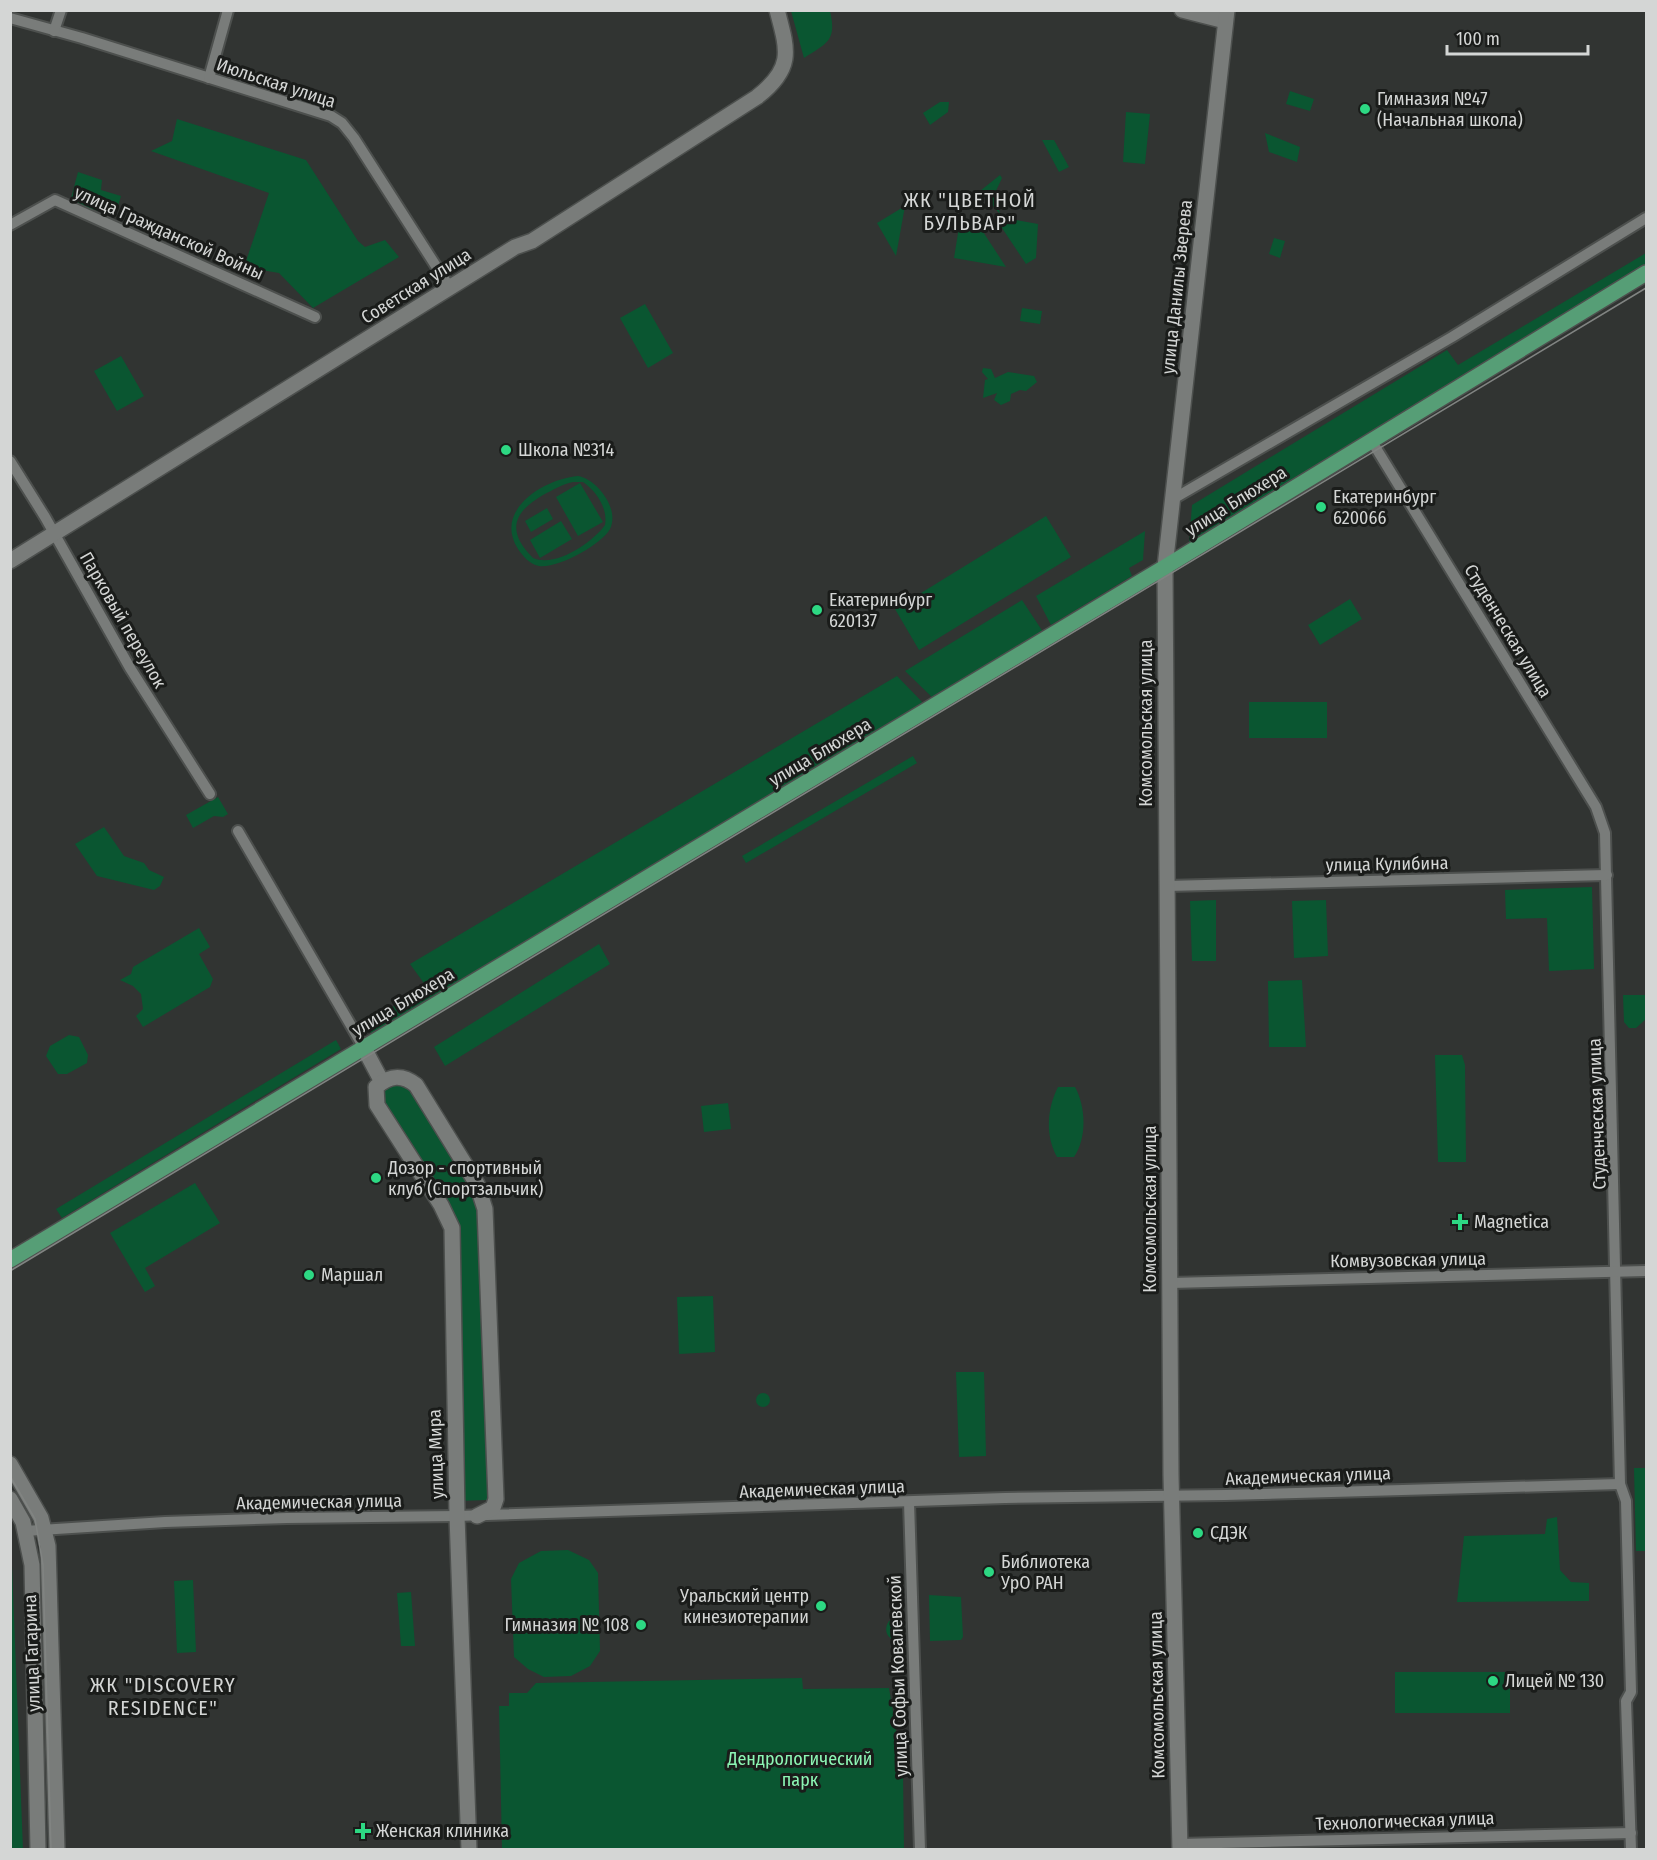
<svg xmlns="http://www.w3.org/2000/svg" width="1657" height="1860" font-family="'Fira Sans Condensed',sans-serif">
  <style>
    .green { fill: #0a5631; fill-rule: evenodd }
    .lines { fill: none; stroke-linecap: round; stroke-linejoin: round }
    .street-casing { stroke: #4d504e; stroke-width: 14 }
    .secondary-casing { stroke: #4d504e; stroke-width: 18 }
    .primary-casing { stroke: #4d504e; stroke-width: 18 }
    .street { stroke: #797c7a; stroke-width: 10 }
    .secondary { stroke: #797c7a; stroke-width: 15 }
    .primary { stroke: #569e76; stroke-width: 15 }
    .tram { stroke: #818482; stroke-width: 1.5 }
    .poi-dot { fill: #2dd883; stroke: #1a1c1a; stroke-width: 2 }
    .labels { text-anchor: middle; stroke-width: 6; stroke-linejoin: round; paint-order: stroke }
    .street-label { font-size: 18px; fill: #d4d6d5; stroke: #1a1c1a }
    .poi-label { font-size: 18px; fill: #d4d6d5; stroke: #1a1c1a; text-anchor: start }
    .park-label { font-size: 18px; fill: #8cf6b4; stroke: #1a1c1a }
    .neighbourhood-label { font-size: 20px; letter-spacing: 1.5px; fill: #d4d6d5; stroke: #1a1c1a }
  </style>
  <rect width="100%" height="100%" fill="#313432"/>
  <g class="green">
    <path d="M791,11h39c7,30 -3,32 -26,47z"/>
    <polygon points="1290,91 1314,99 1310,111 1286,104"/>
    <polygon points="940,102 949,102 948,112 930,125 923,113"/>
    <polygon points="1126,112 1150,114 1145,164 1123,162"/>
    <polygon points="177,119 306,160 358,241 365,247 385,240 399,257 313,308 279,273 244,267 269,193 151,151 172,141"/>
    <polygon points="1265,133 1300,147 1297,162 1269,152"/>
    <polygon points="1042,140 1054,140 1069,167 1059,172"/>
    <polygon points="78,172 102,180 101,190 121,196 115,216 70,202"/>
    <polygon points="1000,175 1002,178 995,193 1000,214 980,191"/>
    <polygon points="905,206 896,256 877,223"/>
    <polygon points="994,216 1038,224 1036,258 1026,264"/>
    <polygon points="976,221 1006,267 954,258 959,227"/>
    <polygon points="1274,238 1285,241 1280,258 1269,254"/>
    <polygon points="1646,253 1646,268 1189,543 1192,505 1447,350 1458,365"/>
    <polygon points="645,304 673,353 648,368 620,318"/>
    <polygon points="1022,308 1042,311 1040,324 1020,321"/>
    <polygon points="121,356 144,396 117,411 94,371"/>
    <polygon points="983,368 991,369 995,378 1008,372 1034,376 1037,382 1026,391 1020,390 1011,394 1010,401 1001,405 994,400 997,393 983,398 985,380 988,379 982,372"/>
    <path d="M578,476c19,3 42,33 32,53 -9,16 -53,40 -71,37 -10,-2 -16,-10 -21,-17 -25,-39 26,-70 60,-73zM573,482h10c13,9 25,26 22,43 -12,17 -49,43 -72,33 -26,-26 -21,-45 10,-63 10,-5 19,-11 30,-13z"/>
    <polygon points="580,483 603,522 578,536 556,497"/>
    <polygon points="547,508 553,519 531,532 525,521"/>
    <polygon points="1046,516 1071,557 919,650 895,609"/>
    <polygon points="561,521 572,539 540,558 530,540"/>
    <polygon points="1145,531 1143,560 1129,568 1132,576 1051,625 1036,596"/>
    <polygon points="1350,599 1362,619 1320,645 1308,625"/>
    <polygon points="1022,600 1047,638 938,703 905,671"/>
    <polygon points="897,676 929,709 376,1040 365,1024 426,986 410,964"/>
    <rect x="1249" y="702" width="78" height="36"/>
    <polygon points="913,756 917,763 746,863 742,856"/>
    <polygon points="218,797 228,814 223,817 214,816 193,828 186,815"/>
    <polygon points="104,827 124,856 144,863 149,870 164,877 160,886 154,890 97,876 75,844"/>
    <polygon points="1592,887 1594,969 1549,971 1547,918 1506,919 1505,890"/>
    <polygon points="1216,900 1216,961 1192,961 1190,901"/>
    <polygon points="1326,900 1328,956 1294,958 1292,901"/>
    <polygon points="199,928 210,947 199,954 213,979 210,987 143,1027 136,1016 143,1009 141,994 133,986 120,980 131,974 133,967"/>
    <polygon points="599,944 610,964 445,1066 434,1047"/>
    <polygon points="1302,980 1306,1047 1269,1047 1268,981"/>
    <polygon points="1623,995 1646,995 1646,1019 1636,1028 1629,1028 1624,1022"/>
    <polygon points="69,1035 79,1037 88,1055 87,1063 67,1074 58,1074 46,1056 50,1046"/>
    <polygon points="336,1040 341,1049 62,1218 56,1209"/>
    <polygon points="1435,1055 1462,1055 1465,1065 1466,1162 1438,1162"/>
    <polygon points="401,1076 477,1184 496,1495 487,1500 457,1501 453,1241 377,1105 376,1087"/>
    <path d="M1058,1087h17c11,20 12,51 -1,70h-17c-12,-21 -10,-49 1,-70z"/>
    <polygon points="728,1103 731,1129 704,1132 701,1106"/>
    <polygon points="195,1183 220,1223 145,1268 155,1286 145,1292 110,1233"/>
    <polygon points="713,1296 715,1352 679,1354 677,1297"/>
    <polygon points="956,1372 984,1372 986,1456 959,1457"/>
    <circle cx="763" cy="1400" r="7"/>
    <polygon points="1634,1468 1646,1468 1646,1551 1636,1551"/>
    <polygon points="1557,1517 1560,1570 1571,1582 1589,1583 1589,1601 1457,1602 1464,1536 1545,1534 1547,1519"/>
    <polygon points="568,1550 589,1560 598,1573 600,1651 590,1666 571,1676 544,1677 528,1669 514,1657 511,1579 519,1563 541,1551"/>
    <polygon points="11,1559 12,1566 23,1850 10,1849"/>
    <polygon points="193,1580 196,1652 177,1653 174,1581"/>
    <polygon points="411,1592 415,1646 401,1646 397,1593"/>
    <polygon points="929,1595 961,1597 963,1637 961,1640 930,1641"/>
    <path d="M897,1619v22c-10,-2 -14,-11 -8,-20z"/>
    <rect x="1395" y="1672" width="115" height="41"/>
    <polygon points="802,1678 803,1689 889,1688 903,1772 904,1849 502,1849 499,1706 509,1706 509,1693 527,1693 536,1683"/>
  </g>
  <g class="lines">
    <defs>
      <g id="street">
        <polyline points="10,18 82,38 331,116 342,123 354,138 450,288"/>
        <polyline points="54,31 61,10"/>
        <polyline points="209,78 228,10"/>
        <polyline points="10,225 55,200 315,317"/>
        <polyline points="1371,440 1596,807 1605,833 1620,1484 1626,1501 1631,1692 1626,1701 1631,1850"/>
        <polyline points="10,461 45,517 130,668 210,794"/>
        <polyline points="1173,499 1452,337 1646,218"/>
        <polyline points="238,831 364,1048"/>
        <polyline points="1167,886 1607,875"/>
        <polyline points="1170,1283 1646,1271"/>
        <polyline points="909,1502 920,1850"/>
        <polyline points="25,1531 165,1522 287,1518 457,1516 1005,1498 1225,1495 1620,1484"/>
        <polyline points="1179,1844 1631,1833"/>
      </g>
      <g id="secondary">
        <polyline points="1182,10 1225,21"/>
        <path d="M10,561l505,-314 17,-6 225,-144c37,-29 31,-46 20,-87"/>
        <polyline points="364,1048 382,1082"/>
        <polyline points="10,1464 41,1518 48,1546 57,1850"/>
        <polyline points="10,1499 23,1522 32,1565 38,1850"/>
        <path d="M469,1850l-12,-334 -5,-288 -11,-23 -64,-100 -1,-18c14,-12 26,-13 40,-2l61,99 8,25 11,290 -3,9 -16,8"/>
        <polyline points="1180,1850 1171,1475 1165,567 1227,10"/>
      </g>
      <polyline id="primary" points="10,1260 1165,567 1646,273"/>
    </defs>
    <use href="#street" class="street-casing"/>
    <use href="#secondary" class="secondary-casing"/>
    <use href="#primary" class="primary-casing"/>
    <use href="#street" class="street"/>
    <use href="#secondary" class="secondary"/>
    <use href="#primary" class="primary"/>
    <g class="tram">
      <polyline points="10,1271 1646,288"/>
      <polyline points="10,1476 35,1519 43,1565 51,1850"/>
    </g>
  </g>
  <g class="poi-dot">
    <circle cx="1365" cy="109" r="6"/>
    <circle cx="506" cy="450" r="6"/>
    <circle cx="1321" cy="507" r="6"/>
    <circle cx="817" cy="610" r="6"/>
    <circle cx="376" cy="1178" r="6"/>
    <path d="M1457 1213h6v6h6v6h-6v6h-6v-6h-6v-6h6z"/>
    <circle cx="309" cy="1275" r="6"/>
    <circle cx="1198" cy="1533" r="6"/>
    <circle cx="989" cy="1572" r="6"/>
    <circle cx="821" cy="1606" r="6"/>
    <circle cx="641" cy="1625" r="6"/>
    <circle cx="1493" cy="1681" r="6"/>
    <path d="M360 1822h6v6h6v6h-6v6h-6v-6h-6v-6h6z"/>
  </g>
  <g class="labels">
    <g class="street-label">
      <text transform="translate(276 83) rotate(18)" y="6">Июльская улица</text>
      <text transform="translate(169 233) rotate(24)" y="6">улица Гражданской Войны</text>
      <text transform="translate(416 286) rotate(-32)" y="6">Советская улица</text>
      <text transform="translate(1177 287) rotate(-84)" y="6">улица Данилы Зверева</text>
      <text transform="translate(1236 501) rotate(-32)" y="6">улица Блюхера</text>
      <text transform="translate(123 620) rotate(60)" y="6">Парковый переулок</text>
      <text transform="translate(1508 631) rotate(59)" y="6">Студенческая улица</text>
      <text transform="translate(1146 723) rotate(-90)" y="6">Комсомольская улица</text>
      <text transform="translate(820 752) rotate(-31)" y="6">улица Блюхера</text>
      <text transform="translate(1387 864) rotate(-1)" y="6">улица Кулибина</text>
      <text transform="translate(403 1002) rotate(-31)" y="6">улица Блюхера</text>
      <text transform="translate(1597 1114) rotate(-92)" y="6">Студенческая улица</text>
      <text transform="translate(1150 1209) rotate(-90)" y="6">Комсомольская улица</text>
      <text transform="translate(1408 1260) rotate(-1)" y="6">Комвузовская улица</text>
      <text transform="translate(436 1454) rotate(-92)" y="6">улица Мира</text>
      <text transform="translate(1308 1476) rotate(-2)" y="6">Академическая улица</text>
      <text transform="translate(822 1489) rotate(-2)" y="6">Академическая улица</text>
      <text transform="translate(319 1502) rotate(-1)" y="6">Академическая улица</text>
      <text transform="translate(32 1653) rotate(-92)" y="6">улица Гагарина</text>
      <text transform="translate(898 1676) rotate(-92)" y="6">улица Софьи Ковалевской</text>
      <text transform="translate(1157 1695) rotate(-91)" y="6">Комсомольская улица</text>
      <text transform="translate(1405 1821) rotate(-2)" y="6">Технологическая улица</text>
    </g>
    <g class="poi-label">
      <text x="1377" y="105">Гимназия №47<tspan x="1377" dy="21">(Начальная школа)</tspan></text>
      <text x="518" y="456">Школа №314</text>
      <text x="1333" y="503">Екатеринбург<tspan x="1333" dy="21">620066</tspan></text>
      <text x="829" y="606">Екатеринбург<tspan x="829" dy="21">620137</tspan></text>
      <text x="388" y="1174">Дозор - спортивный<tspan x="388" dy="21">клуб (Спортзальчик)</tspan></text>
      <text x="1474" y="1228">Magnetica</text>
      <text x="321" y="1281">Маршал</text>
      <text x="1210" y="1539">СДЭК</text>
      <text x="1001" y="1568">Библиотека<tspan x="1001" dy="21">УрО РАН</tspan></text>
      <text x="809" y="1602" text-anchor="end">Уральский центр<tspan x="809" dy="21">кинезиотерапии</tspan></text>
      <text x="629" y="1631" text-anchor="end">Гимназия № 108</text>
      <text x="1505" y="1687">Лицей № 130</text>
      <text x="376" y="1837">Женская клиника</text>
    </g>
    <g class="park-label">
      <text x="800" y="1765">Дендрологический<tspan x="800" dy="21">парк</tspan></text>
    </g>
    <g class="neighbourhood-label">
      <text x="970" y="207">ЖК "ЦВЕТНОЙ<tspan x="970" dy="23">БУЛЬВАР"</tspan></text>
      <text x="163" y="1692">ЖК "DISCOVERY<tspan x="163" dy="23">RESIDENCE"</tspan></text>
    </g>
  </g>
  <rect width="1657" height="1860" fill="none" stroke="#d4d6d5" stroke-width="24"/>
  <path d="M1447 45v9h141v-9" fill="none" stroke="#d4d6d5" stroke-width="3"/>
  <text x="1456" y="45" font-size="18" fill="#d4d6d5" stroke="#1a1c1a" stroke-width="4.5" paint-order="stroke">100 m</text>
</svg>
